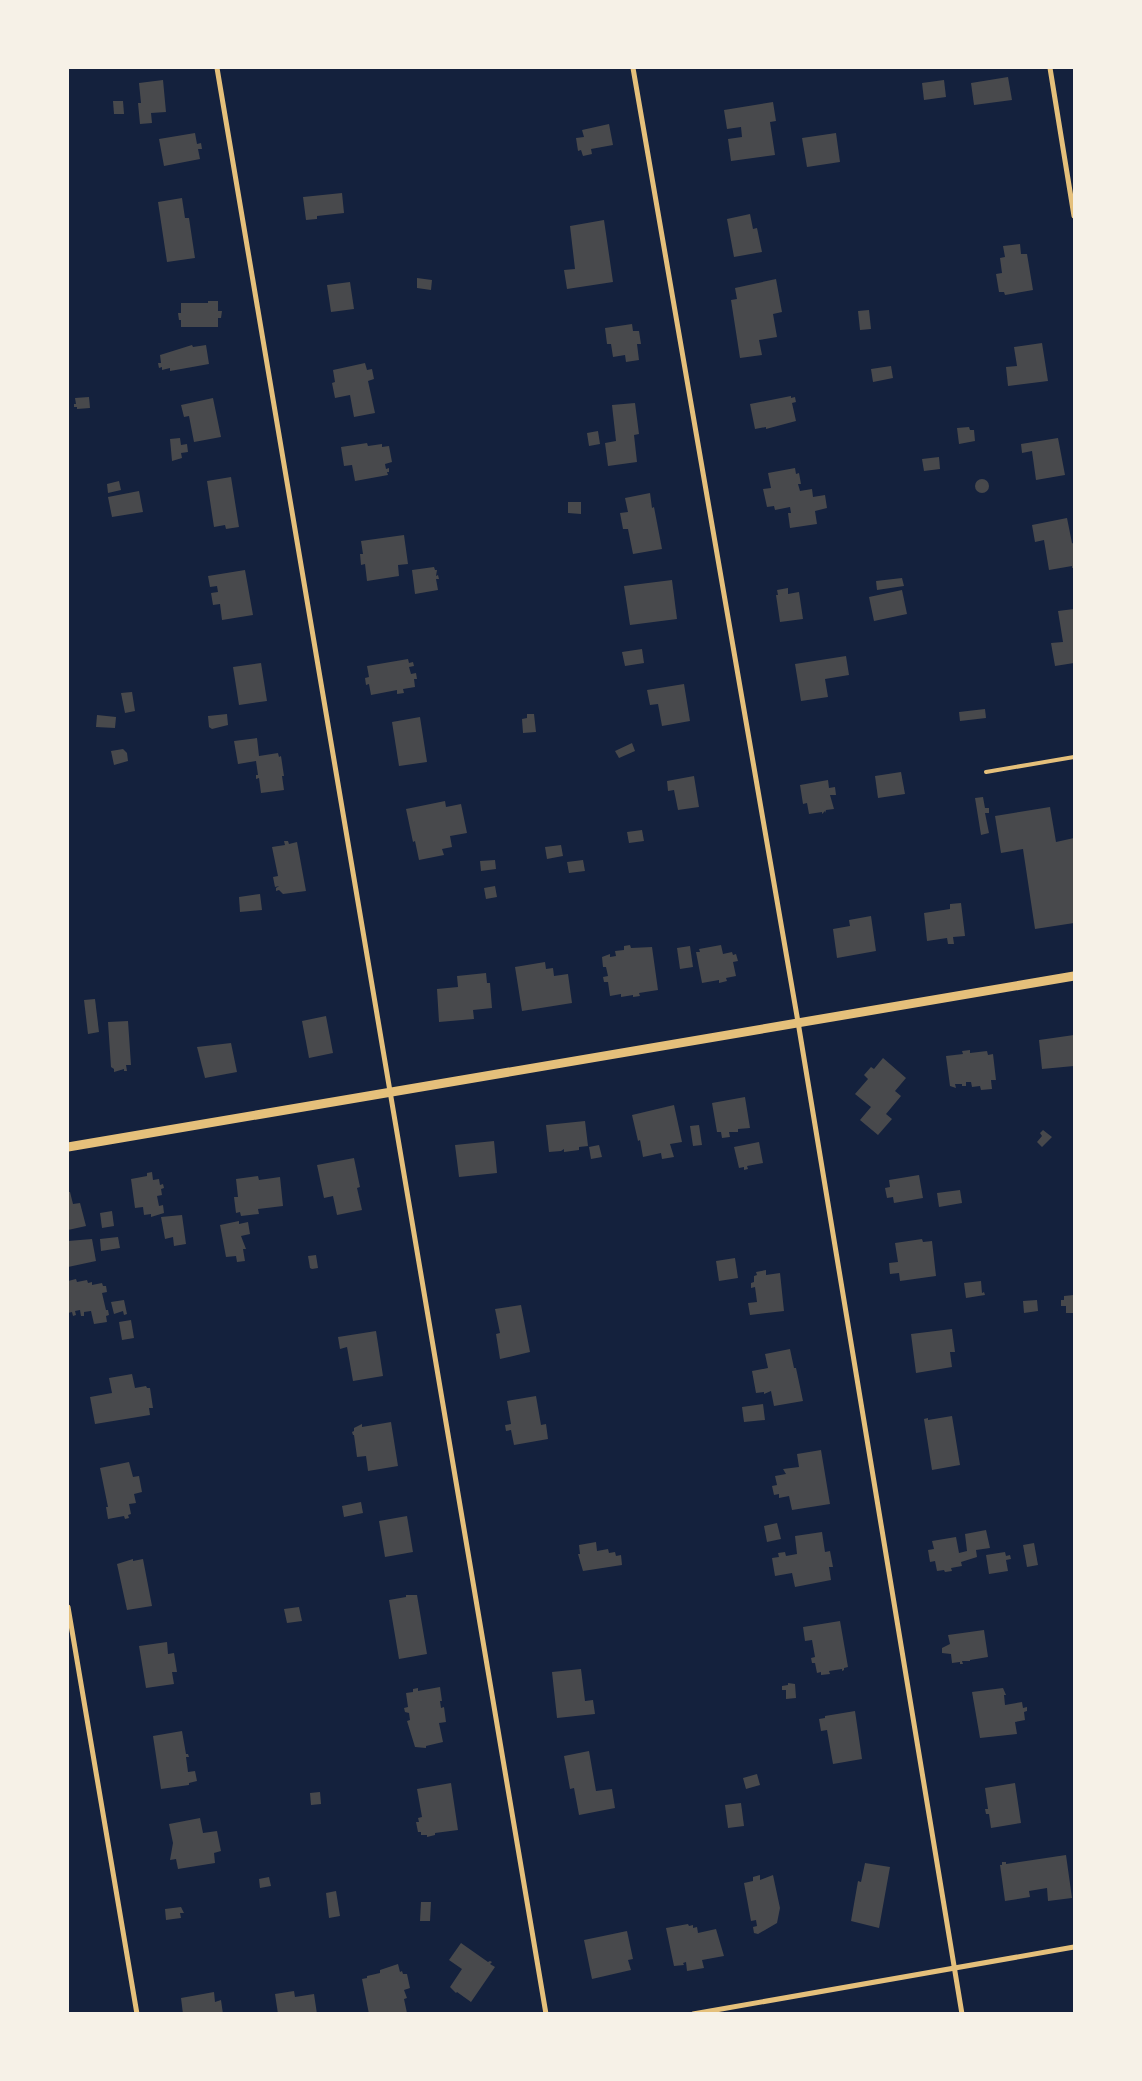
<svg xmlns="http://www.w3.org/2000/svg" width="1142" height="2081" font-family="'Source Sans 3',sans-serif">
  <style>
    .building { fill: #48494c }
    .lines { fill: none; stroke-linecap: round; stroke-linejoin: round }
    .service { stroke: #e5c07b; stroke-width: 4 }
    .minor { stroke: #e5c07b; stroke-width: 5 }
    .tertiary { stroke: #e5c07b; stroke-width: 9 }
  </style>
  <rect width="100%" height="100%" fill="#14213d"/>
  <g class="building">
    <polygon points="1008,77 1012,100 974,105 971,83"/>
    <polygon points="163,80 166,112 151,113 152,123 140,124 138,103 141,103 139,83"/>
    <polygon points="944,80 946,97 924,100 922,83"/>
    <polygon points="113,101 123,101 124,114 114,114"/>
    <polygon points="773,102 776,121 770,122 775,155 731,161 728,139 742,137 741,127 727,129 724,110"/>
    <polygon points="609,124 613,145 591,149 592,154 583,156 581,150 578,151 576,138 584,137 582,130"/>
    <polygon points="195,133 197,144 201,143 202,149 198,149 200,159 164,166 159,139"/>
    <polygon points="836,133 840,162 807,167 802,138"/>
    <polygon points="342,193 344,213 317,216 317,219 306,220 303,197"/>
    <polygon points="182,198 185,218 189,218 195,258 167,262 158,202"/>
    <polygon points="750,214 753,229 757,228 762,252 734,257 727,219"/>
    <polygon points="604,220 613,282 567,289 564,270 575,269 570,226"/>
    <polygon points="1020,244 1021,254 1027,254 1033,290 1005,295 1004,292 999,292 996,274 1002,273 1000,258 1005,257 1003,246"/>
    <polygon points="417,278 432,280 431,290 417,288"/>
    <polygon points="776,279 782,312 773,314 777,337 759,340 762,355 740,358 731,300 737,299 735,288"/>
    <polygon points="350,282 354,309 331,312 327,285"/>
    <polygon points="208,301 218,301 218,311 222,311 221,318 218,318 218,327 181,327 181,320 179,320 178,313 181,313 181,303 208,303"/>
    <polygon points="869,310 871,329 860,330 858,311"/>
    <polygon points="632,324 633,331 639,331 641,344 637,344 639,360 626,362 625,355 613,357 611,344 607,344 605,328"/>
    <polygon points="1042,343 1048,381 1008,386 1006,367 1017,366 1014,347"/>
    <polygon points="192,345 193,347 206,345 209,364 170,371 170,368 162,370 162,367 159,368 158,363 161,363 160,355"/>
    <polygon points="365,363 367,370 372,369 374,379 368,381 375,413 354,417 350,395 335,398 332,383 335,382 333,370"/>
    <polygon points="891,366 893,378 873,382 871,369"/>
    <polygon points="791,396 791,398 795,397 796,402 792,403 796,421 766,429 766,427 755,429 750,404"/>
    <polygon points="89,397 90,408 77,409 77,407 74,407 74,404 76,404 75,398"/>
    <polygon points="213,398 221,437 194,442 189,416 184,417 181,405"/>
    <polygon points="635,403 639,434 634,435 637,462 608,466 605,443 616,441 612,405"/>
    <polygon points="969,427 970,430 974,430 975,441 959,444 957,428"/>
    <polygon points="598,431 600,444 589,446 587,433"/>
    <polygon points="180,438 181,445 187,444 188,452 181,453 182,458 172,461 170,439"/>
    <polygon points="1058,438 1065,475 1036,480 1032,451 1022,453 1021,444"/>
    <polygon points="367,443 368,446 382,444 382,447 389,446 392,462 385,464 386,469 389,468 389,472 387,472 388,475 355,481 352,465 344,466 341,447"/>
    <polygon points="939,457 940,469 924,471 922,459"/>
    <polygon points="795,468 796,474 799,473 801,484 798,484 800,491 812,489 813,497 825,495 827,508 815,511 817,524 790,528 788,513 791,513 790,507 775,510 774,506 767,507 763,489 771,488 768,473"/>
    <polygon points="231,477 239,527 226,529 225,525 214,527 207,481"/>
    <circle cx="982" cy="486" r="7"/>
    <polygon points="119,481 121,490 108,493 107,484"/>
    <polygon points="139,491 143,512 112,517 108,497"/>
    <polygon points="650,493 652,508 654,507 662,549 633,554 628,529 623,529 620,513 628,512 625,498"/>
    <polygon points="568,502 581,502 581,514 568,513"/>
    <polygon points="1067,518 1072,543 1074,544 1074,568 1072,568 1072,566 1049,570 1044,540 1035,542 1032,525"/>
    <polygon points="404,535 408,564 398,565 399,576 367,581 365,564 361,565 360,554 363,554 361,541"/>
    <polygon points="434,567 435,570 437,570 436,576 438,575 439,579 436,579 438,590 415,594 412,570"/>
    <polygon points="245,570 253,615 222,620 220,604 213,605 211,593 218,592 217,586 210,587 208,576"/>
    <polygon points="902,578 904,586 877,590 876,581"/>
    <polygon points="672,580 677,619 630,625 624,586"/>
    <polygon points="788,588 788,594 799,592 803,619 780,622 776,595 778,595 777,590"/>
    <polygon points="902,590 907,614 874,621 869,597"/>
    <polygon points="1074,609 1074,663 1055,666 1051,643 1063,642 1058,611"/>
    <polygon points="642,649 644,663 625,666 622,652"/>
    <polygon points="846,656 849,675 825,679 828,697 801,701 795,664"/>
    <polygon points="408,659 409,663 413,662 414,666 409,667 411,674 416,673 417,679 414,679 415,687 403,689 404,693 397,694 397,690 371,695 369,684 366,685 365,678 369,677 367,666"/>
    <polygon points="261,663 267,701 239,705 233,667"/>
    <polygon points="684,684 690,721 662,726 658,704 650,705 647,690"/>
    <polygon points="132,692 135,711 125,713 121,693"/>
    <polygon points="985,709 986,718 960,721 959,712"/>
    <polygon points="227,714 228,725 212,729 209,727 208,716"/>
    <polygon points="527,714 534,714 536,732 523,733 522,719 527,718"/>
    <polygon points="97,715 116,717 115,728 96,727"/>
    <polygon points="420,717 427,762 399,766 392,722"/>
    <polygon points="257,738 259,756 278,753 279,757 281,756 284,776 282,776 284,790 261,793 259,778 256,779 256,775 258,775 256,761 238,764 234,741"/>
    <polygon points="632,743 635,751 619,758 615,751"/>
    <polygon points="123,749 127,753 128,761 114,765 111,751"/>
    <polygon points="901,772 905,794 878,798 875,776"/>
    <polygon points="694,776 699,807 678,810 674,790 668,791 667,781"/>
    <polygon points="828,780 829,788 835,787 836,795 830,795 834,809 826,810 825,813 825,811 822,814 822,812 809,814 807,803 803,804 800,785"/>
    <polygon points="983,797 985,808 989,808 989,813 985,813 989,833 981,835 975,798"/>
    <polygon points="445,801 446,807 461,804 467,833 450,836 452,847 442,849 444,855 419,860 415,841 413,842 406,809"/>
    <polygon points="1050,807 1056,842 1074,838 1074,923 1035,929 1023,849 1001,853 995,816"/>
    <polygon points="642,830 644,841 629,843 627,832"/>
    <polygon points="284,841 288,841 289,844 297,842 306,891 283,894 279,890 276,891 276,888 279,886 275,887 273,877 278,876 272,847 285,845"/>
    <polygon points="561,845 563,856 547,859 545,847"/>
    <polygon points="495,860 496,869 481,871 480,861"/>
    <polygon points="583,860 585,871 569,873 567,862"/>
    <polygon points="495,886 497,897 486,899 484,888"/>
    <polygon points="260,894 262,910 240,912 239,897"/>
    <polygon points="961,903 965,936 953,937 954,944 948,944 947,938 927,941 924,913 950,909 950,904"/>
    <polygon points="871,916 876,951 837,958 833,929 850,926 849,920"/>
    <polygon points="630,945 631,948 652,947 658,990 639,993 640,996 633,997 633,995 621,997 621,994 610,996 608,982 604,982 603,977 608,976 606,967 603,967 602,957 610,954 610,957 616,956 615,951 624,950 624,946"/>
    <polygon points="721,945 723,954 732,952 733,955 736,954 738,961 733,962 736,976 726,978 727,981 719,983 719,980 702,983 696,952 700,952 699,949"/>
    <polygon points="690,946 693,967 680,969 677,948"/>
    <polygon points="545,962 546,969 553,968 554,976 568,974 572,1003 522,1011 515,967"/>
    <polygon points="486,973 487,983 490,983 492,1008 473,1010 474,1019 439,1022 437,989 458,987 457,976"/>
    <polygon points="95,999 99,1032 88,1034 84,1000"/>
    <polygon points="326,1016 333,1053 309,1058 302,1021"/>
    <polygon points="128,1021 131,1065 126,1065 127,1071 124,1071 124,1069 114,1072 114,1069 111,1067 108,1022"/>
    <polygon points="1074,1035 1074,1066 1042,1069 1039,1040"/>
    <polygon points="231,1043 237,1072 205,1078 197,1047"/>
    <polygon points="970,1050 970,1053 987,1051 988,1055 993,1054 996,1080 991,1080 992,1089 981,1090 980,1086 972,1087 971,1082 966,1082 966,1086 962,1086 962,1084 955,1084 956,1088 950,1086 946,1056 963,1054 962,1051"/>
    <polygon points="883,1058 906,1078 895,1091 901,1096 886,1114 892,1119 878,1135 860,1120 871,1107 855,1094 868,1079 864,1075 871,1067 874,1069"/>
    <polygon points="745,1097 750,1128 738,1129 738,1132 729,1132 730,1137 722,1138 721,1132 717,1132 712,1103"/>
    <polygon points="674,1105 682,1142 670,1144 674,1157 662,1159 661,1153 643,1157 640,1140 638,1141 632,1115"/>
    <polygon points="585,1121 588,1146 579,1147 579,1150 564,1152 564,1149 561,1151 549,1152 546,1125"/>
    <polygon points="699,1125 702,1145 693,1146 690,1126"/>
    <polygon points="1043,1130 1052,1137 1042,1147 1037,1142 1042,1136 1040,1133"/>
    <polygon points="494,1141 497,1173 459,1177 455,1145"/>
    <polygon points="759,1142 763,1163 747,1166 748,1169 744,1170 744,1167 739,1168 734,1147"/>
    <polygon points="599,1145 602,1157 591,1159 589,1147"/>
    <polygon points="354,1158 360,1187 357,1188 362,1210 337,1215 333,1196 324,1198 317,1165"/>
    <polygon points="152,1172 153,1180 159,1179 160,1185 163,1184 164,1188 161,1189 162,1195 157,1196 159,1206 163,1205 164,1213 151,1217 151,1214 144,1215 143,1207 135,1208 131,1179 147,1176 147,1173"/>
    <polygon points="919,1175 923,1198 894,1203 893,1197 887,1198 885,1188 890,1187 889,1180"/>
    <polygon points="258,1176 259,1180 280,1177 283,1206 258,1209 259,1214 241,1216 240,1212 236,1213 234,1197 238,1197 236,1179"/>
    <polygon points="960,1190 962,1203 939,1207 937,1193"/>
    <polygon points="68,1192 70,1192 73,1204 80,1203 86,1226 68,1230"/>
    <polygon points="112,1211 114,1226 102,1228 100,1213"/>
    <polygon points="182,1215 186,1244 174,1246 173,1237 165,1239 161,1217"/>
    <polygon points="239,1221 239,1224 248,1222 250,1234 241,1236 246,1249 243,1249 245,1261 237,1262 236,1256 226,1257 220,1225"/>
    <polygon points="118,1237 120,1248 101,1251 100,1239"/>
    <polygon points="92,1239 96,1261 68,1267 68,1241"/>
    <polygon points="922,1239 923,1242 932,1241 936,1276 900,1281 899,1273 890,1274 889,1263 898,1262 895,1243"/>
    <polygon points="316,1255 318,1268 312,1269 310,1268 308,1256"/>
    <polygon points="735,1258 738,1278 719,1281 716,1261"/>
    <polygon points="766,1270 766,1275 780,1273 784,1311 750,1315 748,1303 757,1302 755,1287 751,1288 751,1283 754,1282 754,1276 757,1275 756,1272"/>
    <polygon points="76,1279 77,1282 87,1280 88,1283 92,1282 92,1285 102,1283 103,1286 106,1286 107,1292 102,1293 106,1310 108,1310 109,1315 106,1316 107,1322 94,1324 91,1311 84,1312 84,1316 81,1316 80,1310 75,1311 76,1315 73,1316 72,1312 68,1313 68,1281"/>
    <polygon points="981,1281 982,1293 984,1292 985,1295 966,1298 964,1283"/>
    <polygon points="1074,1295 1074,1313 1066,1313 1066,1306 1061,1306 1061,1300 1064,1300 1064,1296"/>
    <polygon points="124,1300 127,1314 124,1315 123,1311 114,1314 111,1302"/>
    <polygon points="1037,1300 1038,1311 1024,1313 1023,1301"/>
    <polygon points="521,1305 530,1352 500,1359 496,1334 500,1333 495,1309"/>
    <polygon points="131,1320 134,1338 122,1340 119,1322"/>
    <polygon points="952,1329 955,1352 950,1352 952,1367 916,1373 911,1334"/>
    <polygon points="376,1331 383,1376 353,1381 347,1347 340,1349 338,1337"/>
    <polygon points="790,1349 794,1368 796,1368 803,1401 774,1406 771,1391 764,1394 764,1392 756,1393 752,1371 768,1368 765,1354"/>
    <polygon points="132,1374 135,1388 146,1386 147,1388 150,1388 153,1408 149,1408 150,1415 95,1424 90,1397 112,1393 109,1378"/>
    <polygon points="536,1396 541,1425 546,1424 548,1439 514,1445 511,1430 506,1431 505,1425 511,1424 507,1401"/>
    <polygon points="763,1404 765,1420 744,1422 742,1407"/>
    <polygon points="952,1416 960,1465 932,1470 924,1419 928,1418 928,1420"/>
    <polygon points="391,1422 398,1466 368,1471 366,1456 357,1457 354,1435 353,1435 352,1432 354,1431 354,1428 362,1424 362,1427"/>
    <polygon points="821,1450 830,1504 792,1510 789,1496 779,1498 779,1494 774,1495 772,1486 777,1485 775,1476 786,1474 783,1469 799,1467 797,1454"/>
    <polygon points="129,1462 133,1477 139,1476 142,1492 134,1494 136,1503 129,1504 131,1514 128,1515 129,1518 125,1519 124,1516 108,1519 106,1507 108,1507 100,1468"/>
    <polygon points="361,1502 363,1513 344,1517 342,1506"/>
    <polygon points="407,1516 413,1552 385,1557 379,1521"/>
    <polygon points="777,1523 781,1539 767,1542 764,1526"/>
    <polygon points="986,1530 990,1548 976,1550 977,1557 961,1562 962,1566 951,1568 952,1571 945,1572 944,1570 937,1571 935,1561 930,1562 928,1550 934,1549 932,1541 956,1537 959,1553 967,1551 965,1534"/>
    <polygon points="822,1532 825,1552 830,1551 833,1567 829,1567 831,1580 795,1587 792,1573 775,1576 772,1558 779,1557 778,1553 785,1552 786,1556 797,1554 795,1536"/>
    <polygon points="596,1542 597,1551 608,1549 609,1553 615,1552 616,1556 621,1555 622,1565 583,1571 578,1554 580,1554 579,1545"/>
    <polygon points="1034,1543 1038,1565 1027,1567 1023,1545"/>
    <polygon points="1005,1552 1006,1556 1010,1555 1011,1559 1006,1560 1008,1571 989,1574 986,1555"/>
    <polygon points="133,1559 133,1561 143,1559 152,1606 127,1610 117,1564"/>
    <polygon points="406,1595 417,1595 427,1654 399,1659 389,1600 406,1597"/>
    <polygon points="299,1607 302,1621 287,1623 284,1609"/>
    <polygon points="840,1621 848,1667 844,1668 844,1670 842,1671 842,1669 829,1671 830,1674 821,1675 821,1672 817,1673 815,1663 812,1663 811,1658 815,1657 812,1640 805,1641 803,1627"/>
    <polygon points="984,1630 988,1657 970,1660 970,1661 962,1661 963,1664 960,1664 960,1662 952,1663 951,1654 942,1653 942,1648 950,1644 948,1635"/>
    <polygon points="167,1642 168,1654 174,1653 177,1672 172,1672 174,1684 146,1688 139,1646"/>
    <polygon points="581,1669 585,1701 593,1700 595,1714 557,1718 552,1672"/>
    <polygon points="788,1683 795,1684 796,1698 786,1699 786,1690 782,1690 782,1686 788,1685"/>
    <polygon points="440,1687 442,1701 440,1701 441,1708 444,1707 446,1722 439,1723 443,1742 426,1746 426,1748 415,1747 407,1721 410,1720 409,1713 405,1712 404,1708 408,1707 406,1693 413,1692 413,1689 418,1688 418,1691"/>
    <polygon points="1003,1688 1006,1695 1004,1695 1005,1705 1022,1702 1023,1708 1027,1707 1027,1711 1024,1712 1025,1720 1015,1722 1017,1734 980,1738 972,1692"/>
    <polygon points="855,1711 862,1759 833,1764 827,1730 821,1731 819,1719 825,1718 825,1716"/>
    <polygon points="182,1731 186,1754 188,1754 189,1757 186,1757 188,1772 195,1771 197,1781 189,1783 189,1785 161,1789 153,1736"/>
    <polygon points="589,1751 596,1791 612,1789 615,1808 579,1815 574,1788 570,1789 564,1756"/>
    <polygon points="757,1774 760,1785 746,1789 743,1778"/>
    <polygon points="451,1783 458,1830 435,1833 435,1835 427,1837 427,1835 421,1835 421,1832 418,1832 416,1822 419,1822 418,1818 422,1817 417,1789"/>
    <polygon points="1015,1783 1021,1823 991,1828 989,1814 986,1814 985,1809 988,1809 985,1788"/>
    <polygon points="320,1792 321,1804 311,1805 310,1793"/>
    <polygon points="741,1803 744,1826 728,1828 725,1805"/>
    <polygon points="200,1818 203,1833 217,1831 221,1851 214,1853 215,1863 178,1869 176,1859 170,1860 173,1843 169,1824"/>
    <polygon points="1066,1855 1072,1898 1048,1901 1047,1888 1029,1891 1030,1897 1005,1901 1000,1865 1002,1865 1002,1862 1006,1862 1006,1864"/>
    <polygon points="865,1863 890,1867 879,1928 851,1921 858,1881 861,1882"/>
    <polygon points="760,1875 760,1880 773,1875 780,1908 777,1923 758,1934 754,1933 753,1927 757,1926 756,1920 751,1921 744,1883 753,1881 753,1877"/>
    <polygon points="269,1877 271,1886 260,1888 259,1879"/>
    <polygon points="336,1891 340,1916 329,1918 326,1893"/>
    <polygon points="421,1902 431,1902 430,1921 420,1921"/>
    <polygon points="181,1907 184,1913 180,1913 181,1918 166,1920 165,1909"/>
    <polygon points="688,1924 689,1926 693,1925 693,1928 697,1927 698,1933 716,1929 724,1956 702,1960 704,1968 687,1971 686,1962 683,1963 684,1965 674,1966 666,1928"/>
    <polygon points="627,1931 633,1959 628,1960 631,1970 592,1979 584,1940"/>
    <polygon points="461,1943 488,1962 490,1961 492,1962 490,1964 495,1967 471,2002 457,1992 456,1993 450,1987 462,1969 449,1960"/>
    <polygon points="398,1964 400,1972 402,1971 403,1974 407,1974 410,1988 404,1990 407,1998 404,1999 407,2013 369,2014 362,1979 367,1978 367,1976 380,1973 380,1970"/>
    <polygon points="294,1991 295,1997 314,1994 317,2014 278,2014 275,1994"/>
    <polygon points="214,1992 215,2002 221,2000 223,2014 183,2014 181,1998"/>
  </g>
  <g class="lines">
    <polyline class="service" points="986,772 1074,757"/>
    <g class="minor">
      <polyline points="217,68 546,2014"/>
      <polyline points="633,68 798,1022 962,2014"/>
      <polyline points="1050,68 1074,216"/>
      <polyline points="68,1607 137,2014"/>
      <polyline points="693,2014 1074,1947"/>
    </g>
    <polyline class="tertiary" points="68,1147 1074,976"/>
  </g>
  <rect width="1142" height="2081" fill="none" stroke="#f6f1e7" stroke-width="138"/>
</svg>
